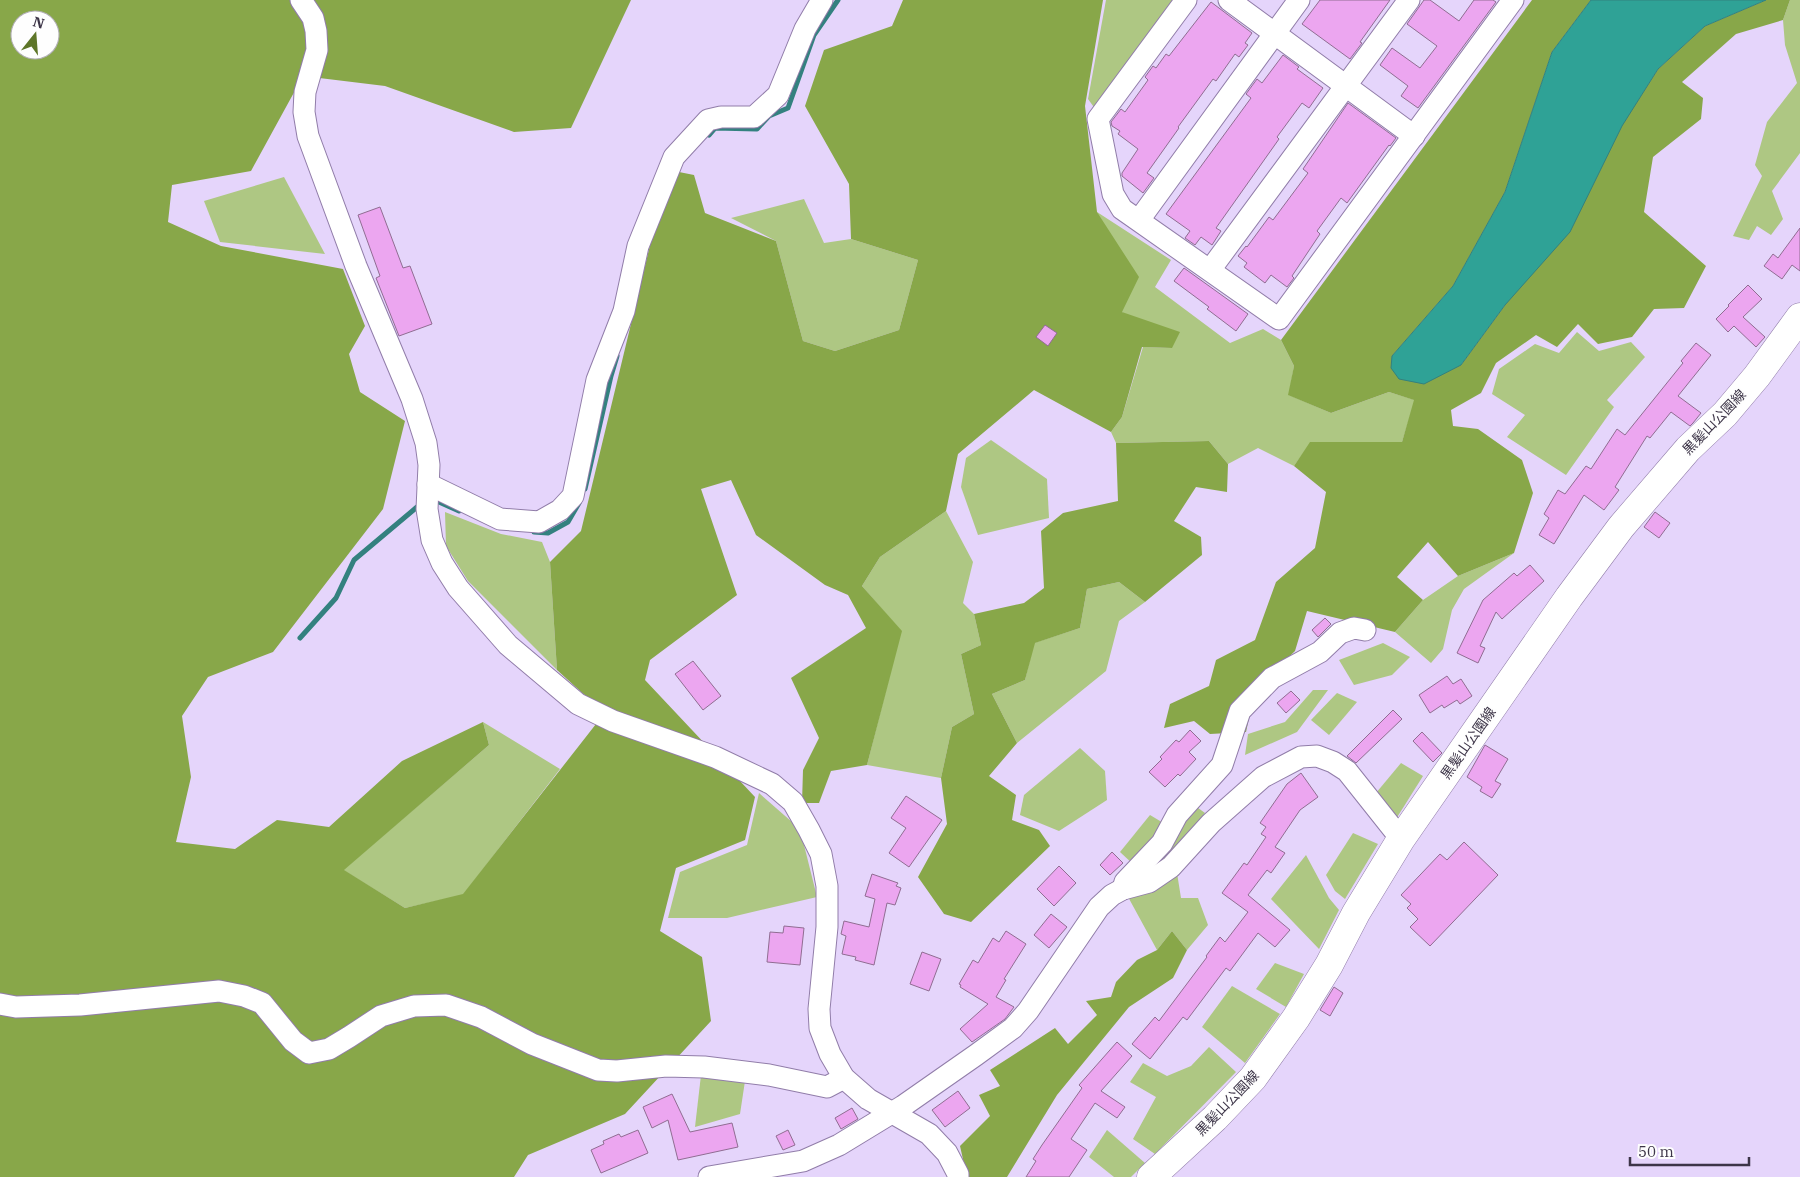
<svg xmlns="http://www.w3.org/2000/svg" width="1800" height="1177" font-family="'IBM Plex Serif','Noto Sans JP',serif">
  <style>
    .green { fill: #aec783 }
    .forest { fill: #88a749; fill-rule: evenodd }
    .water { fill: #2fa296; stroke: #33817f }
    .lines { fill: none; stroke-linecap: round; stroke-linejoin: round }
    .stream { stroke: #33817f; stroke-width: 5 }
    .building { fill: #eca6f0; stroke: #906d92 }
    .minor-casing { stroke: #917da9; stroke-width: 23 }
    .major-casing { stroke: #917da9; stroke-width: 29 }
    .minor { stroke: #fff; stroke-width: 21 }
    .major { stroke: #fff; stroke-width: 28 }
    .labels { text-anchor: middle; stroke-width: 4.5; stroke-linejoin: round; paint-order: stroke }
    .street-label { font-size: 14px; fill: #3d3548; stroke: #fefefe }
  </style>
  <rect width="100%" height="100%" fill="#e5d5fb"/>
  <g class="green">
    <polygon points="1106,0 1173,0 1096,110 1088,99"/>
    <polygon points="1790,0 1800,0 1800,153 1772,191 1783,219 1771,235 1757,226 1749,240 1733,236 1762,176 1755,165 1767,122 1797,83 1785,45 1783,20"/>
    <polygon points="284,177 325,254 220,242 204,201"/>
    <polygon points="804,199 824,243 851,239 918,260 899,330 835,351 803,341 776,241 731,218"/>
    <polygon points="1097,212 1171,260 1155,287 1230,343 1263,329 1281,340 1294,366 1289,395 1331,413 1389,392 1415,400 1402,442 1311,442 1294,466 1258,448 1228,464 1209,441 1116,443 1111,432 1122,417 1143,347 1172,348 1122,312"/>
    <polygon points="1577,332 1599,351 1631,342 1645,357 1607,400 1614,407 1566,475 1507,437 1525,415 1492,394 1499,369 1535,344 1559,353"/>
    <polygon points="991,440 1047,479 1049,518 978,535 961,487 966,458"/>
    <polygon points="946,511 973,562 963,603 974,614 981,645 961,654 974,714 952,727 941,778 867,765 901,631 862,586 880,557"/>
    <polygon points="445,512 501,534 542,542 550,562 557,670 468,581 446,546"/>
    <polygon points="1514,553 1464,589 1452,610 1443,649 1431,663 1395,632 1423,600 1458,576"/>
    <polygon points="1119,582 1145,602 1119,621 1106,671 1017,743 992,694 1025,680 1034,643 1080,628 1087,589"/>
    <polygon points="1383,643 1410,657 1392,675 1354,685 1339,660"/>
    <polygon points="1313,690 1328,690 1297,732 1245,755 1248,734 1285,722"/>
    <polygon points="1337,693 1357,702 1329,735 1311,720"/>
    <polygon points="483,722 560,769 463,895 405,908 343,870 489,745"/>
    <polygon points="1080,748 1105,771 1107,800 1059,831 1020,815 1024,795"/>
    <polygon points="1401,763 1423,776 1396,819 1376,793"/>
    <polygon points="759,793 800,829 817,897 727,918 668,918 680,872 747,845"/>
    <polygon points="1194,805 1205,813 1166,865 1145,867"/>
    <polygon points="1150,815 1165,824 1134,865 1120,852"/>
    <polygon points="1353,833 1378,844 1345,899 1335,891 1326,875"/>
    <polygon points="1306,855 1329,898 1339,910 1319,949 1271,899"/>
    <polygon points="1177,873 1181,898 1198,898 1208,925 1187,950 1172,931 1157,950 1127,895"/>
    <polygon points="1275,963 1304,974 1286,1007 1256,989"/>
    <polygon points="1232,986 1280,1014 1245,1063 1202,1027"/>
    <polygon points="1209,1047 1236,1072 1155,1154 1133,1139 1156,1097 1130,1082 1143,1063 1167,1076 1191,1066"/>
    <polygon points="701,1075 745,1081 740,1114 695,1127"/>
    <polygon points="1107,1130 1145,1163 1131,1177 1114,1177 1089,1157"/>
  </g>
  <g class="forest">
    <path d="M0,0h631l-60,128 -57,4 -129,-46 -82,-10 -52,95 -79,14 -4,37 53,24 122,23 22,57 -16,28 11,38 45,29 -22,88 -110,143 -65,25 -26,39 9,61 -15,65 59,7 42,-29 52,7 73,-66 81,-39 6,23 -145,125 61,38 58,-14 133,-170 4,-15 -43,-39 -7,-108 31,-31 70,-290 28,-69 15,3 11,38 71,28 27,100 32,10 64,-21 19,-70 -67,-21 -2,-55 -44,-78 19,-56 68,-24 11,-26h200l-18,106 12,106 42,65 -17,35 58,20 -8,16 -30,-1 -20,70 -11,15 -77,-42 -76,64 -12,57 -66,46 -18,29 40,45 -35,134 -36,6 -12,32h-17l1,-33 16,-32 -28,-60 75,-50 -18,-33 -23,-10 -69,-50 -25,-55 -30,9 36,106 -87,65 -5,20 110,117 -10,43 -69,28 -16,63 42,26 9,64 -86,93 -97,41 -14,22h-514zM20,20h30v30h-30z"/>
    <polygon points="1532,0 1591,0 1552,52 1505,192 1453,286 1392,356 1461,365 1505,305 1658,69 1705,26 1766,0 1790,0 1783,20 1736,34 1682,82 1703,98 1701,119 1653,157 1644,212 1706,266 1684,308 1654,309 1632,337 1598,344 1578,324 1557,347 1536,335 1496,363 1481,393 1451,410 1453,426 1478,429 1522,460 1533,493 1514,553 1458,576 1428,542 1397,577 1423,600 1395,632 1307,611 1295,651 1255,690 1246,732 1210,734 1194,721 1164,728 1170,704 1209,686 1216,660 1255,640 1276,582 1315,548 1326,492 1294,466 1310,442 1402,442 1414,400 1389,392 1331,413 1288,395 1294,366 1281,340"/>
    <polygon points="1209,441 1228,464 1227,492 1196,487 1174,521 1201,537 1202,555 1145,602 1119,582 1087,589 1080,628 1035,643 1025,680 992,694 1017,743 989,776 1016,795 1012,820 1039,830 1050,846 971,922 944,914 918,877 947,824 941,778 952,727 974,714 961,654 981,645 974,614 1024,603 1044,588 1041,531 1063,513 1118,501 1116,443"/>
    <polygon points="1172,931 1187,950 1173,978 1129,1007 1057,1095 1007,1177 967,1177 960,1146 990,1116 979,1095 1000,1086 990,1070 1055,1028 1068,1044 1097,1015 1086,1001 1111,997 1116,982 1137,960 1157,950"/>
  </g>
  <polygon class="water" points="1591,0 1766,0 1705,26 1658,69 1622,126 1570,232 1505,305 1461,365 1424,384 1399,379 1391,368 1392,356 1453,286 1505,192 1552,52"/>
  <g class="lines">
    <g class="stream">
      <polyline points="709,135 715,128 757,129 769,116 788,108 814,35 838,0"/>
      <polyline points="585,489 611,376 617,356"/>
      <polyline points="439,502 459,511"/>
      <polyline points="534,532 548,533 568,522 579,503"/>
      <polyline points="300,638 336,598 354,560 417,507"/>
    </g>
  </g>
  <g class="building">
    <polygon points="1320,0 1390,0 1360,42 1362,43 1350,59 1302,24"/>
    <polygon points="1424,0 1430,0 1459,21 1474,0 1493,0 1496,2 1418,108 1401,96 1408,86 1380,65 1392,48 1420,68 1437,46 1407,24"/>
    <polygon points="1211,2 1252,33 1245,43 1248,45 1239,57 1235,54 1216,81 1213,79 1178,127 1179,128 1147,173 1154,178 1143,193 1122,176 1122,173 1138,149 1118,134 1120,131 1112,126 1111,122 1121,109 1125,112 1148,80 1145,77 1153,66 1156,68 1166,54 1169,56"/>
    <polygon points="1283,55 1299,67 1297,69 1323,88 1309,108 1302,103 1277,137 1279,139 1216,228 1221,231 1212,245 1201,237 1195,245 1185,238 1190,231 1166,214 1251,98 1246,94 1257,79 1262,83"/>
    <polygon points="1348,103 1396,138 1390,146 1389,145 1347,203 1341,198 1317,231 1320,234 1292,276 1294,278 1287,287 1271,275 1265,283 1244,267 1247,263 1238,256 1246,246 1247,247 1269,217 1273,220 1308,173 1303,169"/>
    <polygon points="380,207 403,268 410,266 432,324 399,336 376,278 380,276 358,215"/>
    <polygon points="1800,228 1800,271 1792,265 1782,279 1764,266 1773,254 1778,258"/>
    <polygon points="1184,268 1248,314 1236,331 1207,309 1209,307 1174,281"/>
    <polygon points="1748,285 1762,299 1743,317 1765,337 1756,347 1734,326 1728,332 1716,319 1729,306 1728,305"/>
    <polygon points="1045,325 1057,333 1048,346 1036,337"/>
    <polygon points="1696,343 1711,355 1678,396 1701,413 1693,423 1690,426 1671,412 1650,438 1647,436 1615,487 1619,490 1604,510 1584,495 1554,544 1539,535 1549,518 1544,514 1558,490 1565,494 1586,466 1591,469 1617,429 1625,435 1683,363 1681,361"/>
    <polygon points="1655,512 1670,523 1659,538 1644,527"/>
    <polygon points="1530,565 1544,581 1502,619 1496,612 1480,646 1485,648 1478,663 1457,653 1483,600 1514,573 1517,576"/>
    <polygon points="1325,618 1331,624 1318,637 1312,630"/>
    <polygon points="693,661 721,696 703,710 675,674"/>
    <polygon points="1447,676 1453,684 1461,679 1472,696 1460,704 1457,700 1444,708 1442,705 1430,713 1419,695"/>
    <polygon points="1291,691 1300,700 1286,713 1277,703"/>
    <polygon points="1393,710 1402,719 1356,763 1347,756"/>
    <polygon points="1190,730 1201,741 1189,752 1196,759 1180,776 1178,774 1165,787 1149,772 1162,759 1160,757 1176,740 1179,742"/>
    <polygon points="1422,732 1442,753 1433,762 1413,741"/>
    <polygon points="1485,745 1508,759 1495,781 1501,784 1492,798 1480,791 1482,787 1467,777"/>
    <polygon points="1301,773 1318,797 1300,810 1275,847 1285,853 1271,873 1267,870 1248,895 1290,930 1275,947 1258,933 1230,971 1226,968 1187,1020 1183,1017 1150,1059 1132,1044 1155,1017 1159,1021 1207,957 1206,956 1220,937 1225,942 1248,912 1222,893 1244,863 1247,865 1266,837 1261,834 1266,827 1260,823 1287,784"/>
    <polygon points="906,796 942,820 909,867 889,853 906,828 891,818"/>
    <polygon points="1464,842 1498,875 1430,946 1410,927 1418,919 1407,908 1411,904 1401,895 1440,854 1447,860"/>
    <polygon points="1112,852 1123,863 1110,875 1100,865"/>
    <polygon points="1059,866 1076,883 1054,906 1037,889"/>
    <polygon points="872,874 898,883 896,886 901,888 895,905 887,903 874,965 855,960 856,957 842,954 846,936 841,934 844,921 869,927 875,899 865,896"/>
    <polygon points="1051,914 1067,927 1049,948 1034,935"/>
    <polygon points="784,926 804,928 800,965 767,962 770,932 783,933"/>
    <polygon points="1006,931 1026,944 1004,979 1006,980 996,997 1014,1007 1005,1019 972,1042 960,1029 988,1004 960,987 961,985 959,984 973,960 978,963 993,938 999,942"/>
    <polygon points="922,952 941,959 929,991 910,984"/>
    <polygon points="1334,987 1343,993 1330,1016 1320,1010"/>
    <polygon points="1117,1042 1132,1056 1101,1091 1125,1107 1117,1118 1095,1103 1071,1139 1087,1150 1069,1177 1026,1177 1036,1161 1033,1159 1042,1145 1082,1088 1079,1085"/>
    <polygon points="958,1091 970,1108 945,1127 932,1110"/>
    <polygon points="672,1094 690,1132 732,1123 738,1147 678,1160 668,1120 652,1128 643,1107"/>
    <polygon points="852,1108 858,1119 841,1129 835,1118"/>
    <polygon points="638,1130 648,1153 601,1173 591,1150 604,1144 603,1141 619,1134 621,1137"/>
    <polygon points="788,1130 795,1145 783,1150 776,1136"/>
  </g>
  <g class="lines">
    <defs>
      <g id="minor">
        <polyline points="301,0 313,18 316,31 317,50 305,92 304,112 308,136 356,266 412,399 426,443 429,465 427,509 432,540 442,563 458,588 508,645 578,704 613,721 715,757 772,784 793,802 809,830 821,854 827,886 827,927 819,1009 820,1028 830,1054 844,1078 868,1099 929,1134 947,1153 958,1174 958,1177"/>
        <polyline points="1186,0 1098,119 1113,194 1122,209 1279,319 1513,0"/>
        <polyline points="1229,0 1414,136"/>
        <polyline points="1139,220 1299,0"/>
        <polyline points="1210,270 1409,0"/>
        <polyline points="428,484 500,519 539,522 560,510 573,496 597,380 624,311 638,246 674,157 708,120 721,117 754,117 778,95 805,29 822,0"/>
        <polyline points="1123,889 1125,882 1162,843 1177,815 1222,765 1240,711 1272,678 1320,652 1340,633 1354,628 1365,630"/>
        <polyline points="0,1004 16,1007 80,1005 219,991 244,996 262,1003 293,1041 309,1053 329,1049 349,1037 381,1016 414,1006 446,1005 481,1017 532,1044 598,1070 617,1071 666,1066 704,1067 769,1075 827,1087 844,1078"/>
        <polyline points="709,1177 803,1161 839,1145 903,1106 976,1055 1013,1028 1028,1011 1099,907 1112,895 1123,889 1149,882 1171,867 1211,823 1263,777 1301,757 1317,756 1333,762 1347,771 1401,839"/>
      </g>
      <polyline id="major" points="1151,1177 1215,1118 1253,1078 1296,1018 1329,965 1356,913 1401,839 1569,597 1621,527 1688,449 1725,414 1757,376 1800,317"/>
    </defs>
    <use href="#minor" class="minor-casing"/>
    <use href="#major" class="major-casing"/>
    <use href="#minor" class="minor"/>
    <use href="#major" class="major"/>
  </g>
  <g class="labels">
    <g class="street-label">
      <text transform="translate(1714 422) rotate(-46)" y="5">黒髪山公園線</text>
      <text transform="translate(1468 743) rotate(-55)" y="5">黒髪山公園線</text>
      <text transform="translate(1227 1103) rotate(-46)" y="5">黒髪山公園線</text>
    </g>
  </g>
  <g transform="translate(35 35) rotate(17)"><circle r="24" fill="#fefefe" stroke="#b1aeb5"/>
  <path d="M0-4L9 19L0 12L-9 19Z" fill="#5e7629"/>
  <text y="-8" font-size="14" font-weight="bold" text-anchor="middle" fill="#3d3548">N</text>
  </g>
  <path d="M1630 1157v8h119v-8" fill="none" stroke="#3d3548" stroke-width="2.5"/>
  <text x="1638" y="1157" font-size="15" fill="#3d3548" stroke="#fefefe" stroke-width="4" paint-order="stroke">50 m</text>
</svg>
